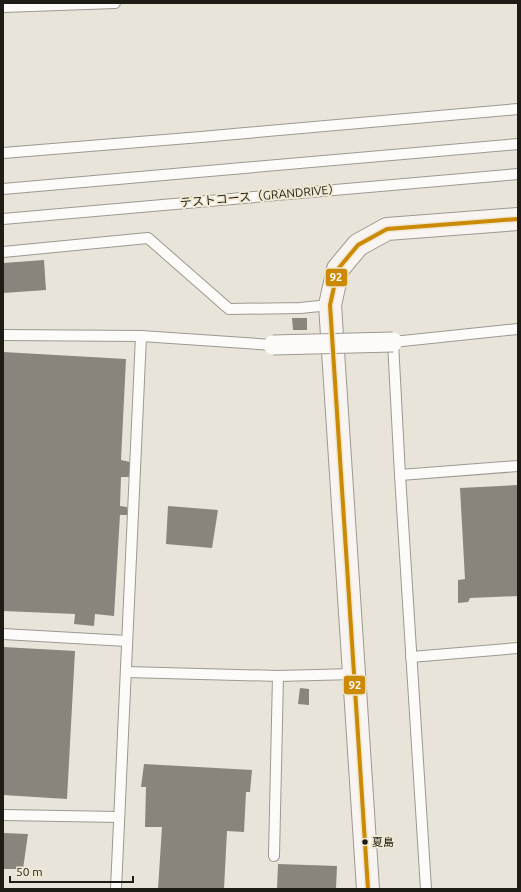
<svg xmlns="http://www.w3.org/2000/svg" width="521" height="892" font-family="Ubuntu,'Noto Sans JP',sans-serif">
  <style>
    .building { fill: #89857d }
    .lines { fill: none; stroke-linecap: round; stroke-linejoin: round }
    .lane-casing { stroke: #9c9990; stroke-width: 12 }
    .secondary-casing { stroke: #9c9990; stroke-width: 24 }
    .lane { stroke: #fcfbf9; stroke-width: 10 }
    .secondary { stroke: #f7f4f1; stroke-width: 22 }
    .street-bridge-casing { stroke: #9c9990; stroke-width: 21; stroke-linecap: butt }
    .street-bridge { stroke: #fcfbf9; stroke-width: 19 }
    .bus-1-casing { stroke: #efe8d3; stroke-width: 7 }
    .bus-1 { stroke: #cc8a04; stroke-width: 4 }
    .bus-dot { fill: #1f1c15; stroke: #efe8d3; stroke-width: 1.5 }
    .labels { text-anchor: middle; stroke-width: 4; stroke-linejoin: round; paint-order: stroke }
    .bus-label { font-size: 11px; fill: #1f1c15; stroke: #efe8d3; text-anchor: start }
    .street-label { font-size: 12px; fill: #1f1c15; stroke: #efe8d3 }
    .line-badge { stroke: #efe8d3; stroke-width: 1.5 }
    .badge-label { font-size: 11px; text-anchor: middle; font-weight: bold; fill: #fff }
  </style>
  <rect width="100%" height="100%" fill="#e9e4d9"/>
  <g class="building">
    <polygon points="44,260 46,290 3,293 3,263"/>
    <polygon points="292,318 307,318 307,330 293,330"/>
    <polygon points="3,352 126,359 121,460 130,462 129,477 121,477 120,506 127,507 127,515 120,515 114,616 95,614 94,626 74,624 75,614 3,611"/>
    <polygon points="518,485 518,596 470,598 468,602 458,603 458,580 465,579 460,488"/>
    <polygon points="168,506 218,510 212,548 166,544"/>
    <polygon points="3,647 75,651 67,799 3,795"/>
    <polygon points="300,688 309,689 309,705 298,704"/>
    <polygon points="144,764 252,770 250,792 246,792 244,832 227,831 224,889 158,889 162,827 145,827 146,787 141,787"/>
    <polygon points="3,833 28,834 23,869 3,869"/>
    <polygon points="278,864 337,866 336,889 277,889"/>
  </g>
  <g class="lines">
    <defs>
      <g id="lane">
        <polyline points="3,7 115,3"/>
        <polyline points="3,153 201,137 518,109"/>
        <polyline points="3,189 518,144"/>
        <polyline points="3,219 518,174"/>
        <polyline points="3,252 148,238 229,309 300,308 330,305"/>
        <polyline points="3,335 141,336 273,345"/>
        <polyline points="400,475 518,466"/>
        <polyline points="3,634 127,641"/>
        <polyline points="411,657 518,648"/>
        <polyline points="126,672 278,676 354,674"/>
        <polyline points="3,815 119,817"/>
        <polyline points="274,856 278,676"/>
        <polyline points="116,889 141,336"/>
        <polyline points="426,889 400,475 393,342 518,329"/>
      </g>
      <polyline id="secondary" points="368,889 330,305 338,269 358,245 387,229 518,219"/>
    </defs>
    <use href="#lane" class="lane-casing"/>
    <use href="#secondary" class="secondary-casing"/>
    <use href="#lane" class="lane"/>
    <use href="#secondary" class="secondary"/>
    <defs>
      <polyline id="street-bridge" points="273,345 393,342"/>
    </defs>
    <use href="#street-bridge" class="street-bridge-casing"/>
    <use href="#street-bridge" class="street-bridge"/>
    <defs>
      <polyline id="bus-1" points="368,889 330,305 338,269 358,245 387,229 518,219"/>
    </defs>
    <use href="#bus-1" class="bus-1-casing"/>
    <use href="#bus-1" class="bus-1"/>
  </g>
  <circle class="bus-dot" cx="365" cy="842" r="3.5"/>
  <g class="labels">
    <g class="bus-label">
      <text x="372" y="846">夏島</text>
    </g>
    <g class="street-label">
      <text transform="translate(260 196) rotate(-5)" y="4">テストコース（GRANDRIVE）</text>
    </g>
  </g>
  <g class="line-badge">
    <rect x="325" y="268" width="23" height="19" rx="4" fill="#cc8a04"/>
    <rect x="343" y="675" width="23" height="20" rx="4" fill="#cc8a04"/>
  </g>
  <g class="badge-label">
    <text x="336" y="281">92</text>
    <text x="355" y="689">92</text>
  </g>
  <rect width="521" height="892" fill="none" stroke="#1f1c15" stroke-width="8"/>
  <path d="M10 876v6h123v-6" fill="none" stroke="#1f1c15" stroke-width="2"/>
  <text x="16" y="876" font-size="12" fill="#1f1c15" stroke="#efe8d3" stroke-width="3" paint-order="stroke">50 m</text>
</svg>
